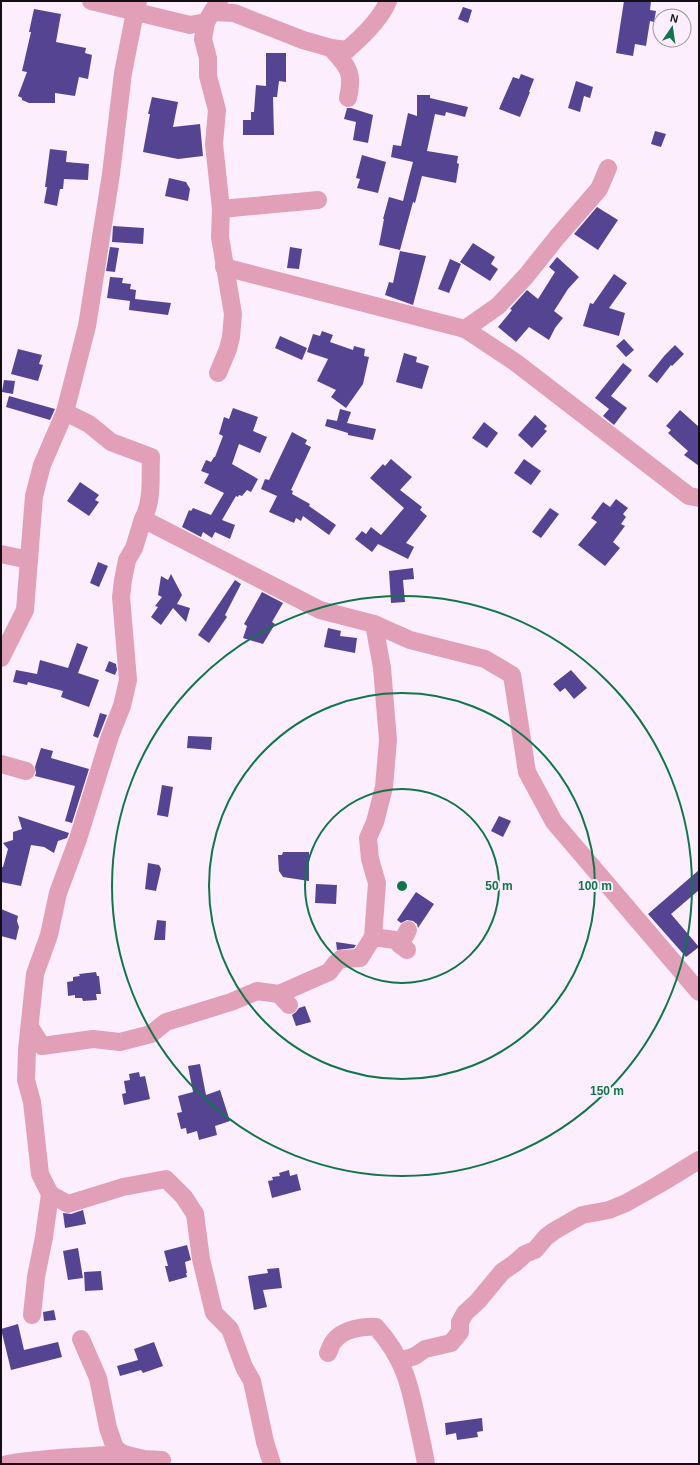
<svg xmlns="http://www.w3.org/2000/svg" width="700" height="1465" font-family="Arial,sans-serif">
  <style>
    .building { fill: #554491 }
    .lines { fill: none; stroke-linecap: round; stroke-linejoin: round }
    .minor { stroke: #e1a0b7; stroke-width: 18 }
    .ring { fill: none; stroke: #11754c; stroke-width: 2 }
    .centre { fill: #11754c; stroke: #fdeefe; stroke-width: 2 }
    .ring-label { font-size: 12px; text-anchor: middle; font-weight: bold; fill: #11754c; stroke: #fdeefe; stroke-width: 4; stroke-linejoin: round; paint-order: stroke }
  </style>
  <rect width="100%" height="100%" fill="#fdeefe"/>
  <g class="building">
    <polygon points="624,1 651,1 650,10 656,11 654,22 650,21 646,46 635,44 633,56 616,53"/>
    <polygon points="463,7 472,10 468,23 458,19"/>
    <polygon points="34,9 61,14 56,42 86,48 85,53 92,55 88,79 79,77 75,96 55,93 55,103 29,103 22,100 22,98 18,96 27,72 22,71 31,32 29,32"/>
    <polygon points="266,53 286,53 286,82 279,81 277,97 273,97 274,135 243,135 243,120 251,120 251,112 254,112 256,85 266,86"/>
    <polygon points="521,74 534,79 529,92 530,92 520,117 499,109 513,77 519,79"/>
    <polygon points="576,81 593,87 590,98 584,96 580,112 568,108"/>
    <polygon points="417,95 430,95 430,98 468,107 465,117 446,112 445,116 435,114 427,151 458,156 457,163 459,164 456,183 422,176 415,203 413,202 400,250 379,245 384,219 383,219 389,197 403,201 409,177 413,162 391,157 393,145 401,146 408,113 417,116"/>
    <polygon points="152,97 178,102 173,127 200,124 203,156 178,159 143,152 150,114 148,114"/>
    <polygon points="347,108 351,108 373,115 368,143 353,140 356,122 344,119"/>
    <polygon points="655,131 666,134 661,147 651,144"/>
    <polygon points="50,149 67,151 66,162 89,164 88,180 64,179 63,189 60,189 57,206 44,203 47,187 45,187"/>
    <polygon points="362,155 386,162 378,193 357,188 360,179 356,178"/>
    <polygon points="169,178 186,182 190,189 188,201 165,196"/>
    <polygon points="597,207 618,220 598,250 574,234"/>
    <polygon points="113,226 144,228 143,244 112,242"/>
    <polygon points="473,243 495,257 491,264 498,269 490,281 460,262"/>
    <polygon points="110,247 119,248 115,272 106,271"/>
    <polygon points="290,247 302,249 299,269 287,268"/>
    <polygon points="400,251 426,256 413,305 385,295 389,282 393,283"/>
    <polygon points="557,257 579,277 568,289 554,311 563,318 555,328 549,340 529,327 516,342 498,327 512,310 510,309 527,290 538,299 555,272 549,267"/>
    <polygon points="450,259 461,264 449,293 438,289"/>
    <polygon points="614,274 627,283 609,308 625,313 619,336 583,326 590,303 593,304"/>
    <polygon points="110,277 123,278 122,283 131,284 130,289 136,290 135,299 171,303 168,315 129,310 130,301 107,298"/>
    <polygon points="322,331 333,335 330,342 353,350 354,346 365,349 364,356 369,357 363,384 346,408 331,397 336,390 317,381 328,359 307,352 313,334 320,336"/>
    <polygon points="280,336 307,348 302,360 275,348"/>
    <polygon points="624,339 634,350 626,357 616,346"/>
    <polygon points="675,345 684,354 672,366 671,365 657,383 648,376 665,355"/>
    <polygon points="18,349 42,355 39,364 43,365 38,381 11,374"/>
    <polygon points="404,353 417,357 416,362 429,366 422,389 396,382"/>
    <polygon points="623,363 632,370 611,396 627,408 614,425 603,416 609,409 595,398"/>
    <polygon points="4,380 15,381 13,394 2,392"/>
    <polygon points="9,396 55,409 50,420 6,407"/>
    <polygon points="233,408 258,417 253,431 267,437 260,453 239,444 232,464 258,479 251,492 247,490 242,496 239,495 238,497 236,496 222,520 235,525 230,539 215,532 212,538 203,532 201,537 182,527 189,510 191,511 193,508 211,515 224,493 204,483 209,474 201,471 206,460 211,462 214,457 215,457 223,436 219,434 224,417 229,419"/>
    <polygon points="340,409 351,412 347,423 376,429 373,440 348,435 348,433 325,426 327,419 337,421"/>
    <polygon points="680,410 699,427 699,466 684,455 688,451 668,433 671,430 666,426"/>
    <polygon points="535,415 547,426 544,429 547,431 532,448 518,435"/>
    <polygon points="484,422 498,433 487,448 472,438"/>
    <polygon points="292,432 307,440 305,444 311,447 291,490 293,491 292,494 310,504 309,506 336,525 329,535 303,516 301,521 296,518 294,523 269,512 277,496 261,489 265,479 269,480"/>
    <polygon points="391,459 412,477 400,490 422,507 420,510 427,516 406,543 414,547 408,559 378,544 372,552 355,539 362,531 366,534 371,527 381,535 404,508 370,478 383,464 385,466"/>
    <polygon points="524,459 541,471 531,485 514,473"/>
    <polygon points="80,482 99,495 95,500 99,502 89,516 67,501"/>
    <polygon points="616,499 628,508 623,514 626,517 621,524 625,526 613,542 620,548 605,566 578,545 597,522 591,518 603,502 610,507"/>
    <polygon points="550,508 559,514 541,538 532,532"/>
    <polygon points="98,562 108,566 99,587 90,583"/>
    <polygon points="413,568 414,579 403,580 405,602 391,603 389,571"/>
    <polygon points="171,574 182,595 177,604 190,608 186,622 173,608 161,625 151,617 158,607 155,606 162,597 158,595 161,576 168,580"/>
    <polygon points="235,580 241,584 225,615 227,617 209,643 198,635"/>
    <polygon points="262,592 283,603 272,622 275,624 263,644 243,638 247,626 244,624"/>
    <polygon points="328,628 341,631 340,636 357,638 355,653 324,647"/>
    <polygon points="77,643 88,647 78,673 99,680 89,707 61,697 63,691 28,682 27,685 13,682 16,670 37,674 40,660 68,668"/>
    <polygon points="109,661 116,664 117,670 115,675 105,671"/>
    <polygon points="571,670 587,688 574,699 565,688 560,692 553,684"/>
    <polygon points="100,713 107,715 98,738 93,736"/>
    <polygon points="188,736 212,737 211,750 187,748"/>
    <polygon points="41,748 53,751 51,758 89,769 72,823 65,821 75,786 35,776 36,773 35,767"/>
    <polygon points="162,785 173,787 168,817 157,815"/>
    <polygon points="18,816 69,833 67,838 58,841 54,853 44,847 31,845 21,886 1,882 1,867 3,867 8,849 3,843 13,840 13,832 22,829"/>
    <polygon points="499,816 511,821 503,837 491,831"/>
    <polygon points="283,852 309,852 309,881 283,877 279,871 278,855 282,855"/>
    <polygon points="148,863 159,865 161,869 156,891 145,889"/>
    <polygon points="699,870 699,890 671,914 699,947 686,957 648,914"/>
    <polygon points="316,884 337,885 336,904 315,903"/>
    <polygon points="416,892 434,904 418,928 417,924 413,921 407,920 401,923 397,920"/>
    <polygon points="1,909 18,916 17,921 19,927 16,940 1,936"/>
    <polygon points="157,920 166,921 165,940 154,940"/>
    <polygon points="336,942 356,945 354,948 337,950"/>
    <polygon points="96,972 97,976 99,976 101,994 96,994 97,1000 83,1001 82,998 75,998 75,995 68,996 67,982 73,981 73,977 80,976 79,974"/>
    <polygon points="305,1006 311,1022 296,1026 292,1015 296,1012 299,1008"/>
    <polygon points="200,1064 206,1095 220,1090 230,1121 215,1126 217,1135 199,1140 197,1131 187,1134 186,1128 181,1129 177,1113 182,1112 178,1096 193,1092 188,1066"/>
    <polygon points="139,1072 140,1077 145,1076 150,1099 124,1105 122,1094 126,1093 124,1081 130,1080 129,1074"/>
    <polygon points="289,1170 290,1176 297,1174 301,1190 272,1198 268,1181 273,1180 272,1177 280,1176 279,1173"/>
    <polygon points="83,1210 86,1224 65,1228 63,1213 71,1214"/>
    <polygon points="187,1245 191,1260 185,1262 187,1273 186,1273 187,1277 169,1282 165,1266 168,1266 164,1251"/>
    <polygon points="78,1248 83,1278 68,1280 63,1251"/>
    <polygon points="279,1268 282,1288 263,1290 267,1307 254,1310 248,1276 268,1273 267,1269"/>
    <polygon points="101,1271 103,1290 85,1291 84,1272"/>
    <polygon points="54,1310 56,1320 44,1321 43,1312"/>
    <polygon points="18,1324 24,1350 58,1342 62,1357 11,1370 1,1329"/>
    <polygon points="154,1342 163,1366 143,1373 141,1370 120,1376 117,1366 138,1360 134,1349"/>
    <polygon points="482,1418 483,1431 477,1432 478,1437 457,1440 456,1433 446,1435 445,1423"/>
  </g>
  <g class="lines">
    <g class="minor">
      <polyline points="91,1 190,25 206,22"/>
      <path d="M138,1l-3,11 -12,61 -12,101 -24,152 -22,86 24,12 22,18 40,15c-1,20 2,44 -8,62l177,91 54,14 36,16 75,19 27,16 15,97 27,50 145,170"/>
      <path d="M212,12l22,1 69,27 28,8 16,2c15,-13 34,-31 41,-49"/>
      <path d="M331,48c17,19 23,24 17,50"/>
      <polyline points="221,209 318,200"/>
      <polyline points="224,267 465,329 515,362 689,496 699,498"/>
      <polyline points="465,329 498,306 526,276 558,236 599,189 608,168"/>
      <polyline points="218,373 228,349 231,337 233,314 220,237 221,209 214,144 217,110 208,76 208,58 203,39 206,22 219,1"/>
      <polyline points="1,554 29,560"/>
      <polyline points="1,658 25,610 34,496 42,465 65,412"/>
      <polyline points="1,764 26,771"/>
      <polyline points="373,937 395,940 407,950"/>
      <polyline points="400,945 408,930"/>
      <polyline points="279,994 329,972 336,963 341,959 360,958 373,937 377,883 370,859 368,838 375,822 384,787 388,740 382,668 374,624"/>
      <polyline points="30,1027 42,1046 93,1039 120,1042 151,1034 166,1022 231,1002 257,991 279,994 289,1005"/>
      <polyline points="50,1194 68,1204 123,1187 166,1179 184,1197 195,1214 201,1259 214,1313 230,1329 244,1367 252,1381 265,1442 272,1464"/>
      <polyline points="32,1315 36,1277 44,1237 50,1194 40,1174 32,1102 26,1080 27,1050 35,974 49,935 58,893 78,839 110,736 122,706 128,680 121,597 123,580 127,560 134,548 143,519"/>
      <polyline points="81,1339 98,1378 108,1428 115,1448 123,1454 144,1459 162,1460"/>
      <path d="M328,1353c2,-4 3,-9 6,-12 9,-12 29,-15 42,-14 28,31 34,58 42,98 3,13 6,26 8,39"/>
      <polyline points="400,1361 415,1356 425,1349 451,1343 460,1332 460,1322 465,1313 478,1301 502,1272 515,1263 525,1254 535,1250 546,1237 554,1231 582,1215 609,1210 626,1203 658,1185 699,1160"/>
      <path d="M7,1464c38,-7 77,-7 116,-10"/>
    </g>
  </g>
  <g class="ring">
    <circle cx="402" cy="886" r="97"/>
    <circle cx="402" cy="886" r="193"/>
    <circle cx="402" cy="886" r="290"/>
  </g>
  <circle cx="402" cy="886" r="6" class="centre"/>
  <g class="ring-label">
    <text x="499" y="890">50 m</text>
    <text x="595" y="890">100 m</text>
    <text x="607" y="1095">150 m</text>
  </g>
  <rect width="700" height="1465" fill="none" stroke="#130d14" stroke-width="4"/>
  <g transform="translate(672 28) rotate(13)"><circle r="19" fill="#fdeefe" stroke="#9f94a0"/>
  <path d="M0-3L7 15L0 10L-7 15Z" fill="#11754c"/>
  <text y="-6" font-size="11" font-weight="bold" text-anchor="middle" fill="#130d14">N</text>
  </g>
</svg>
